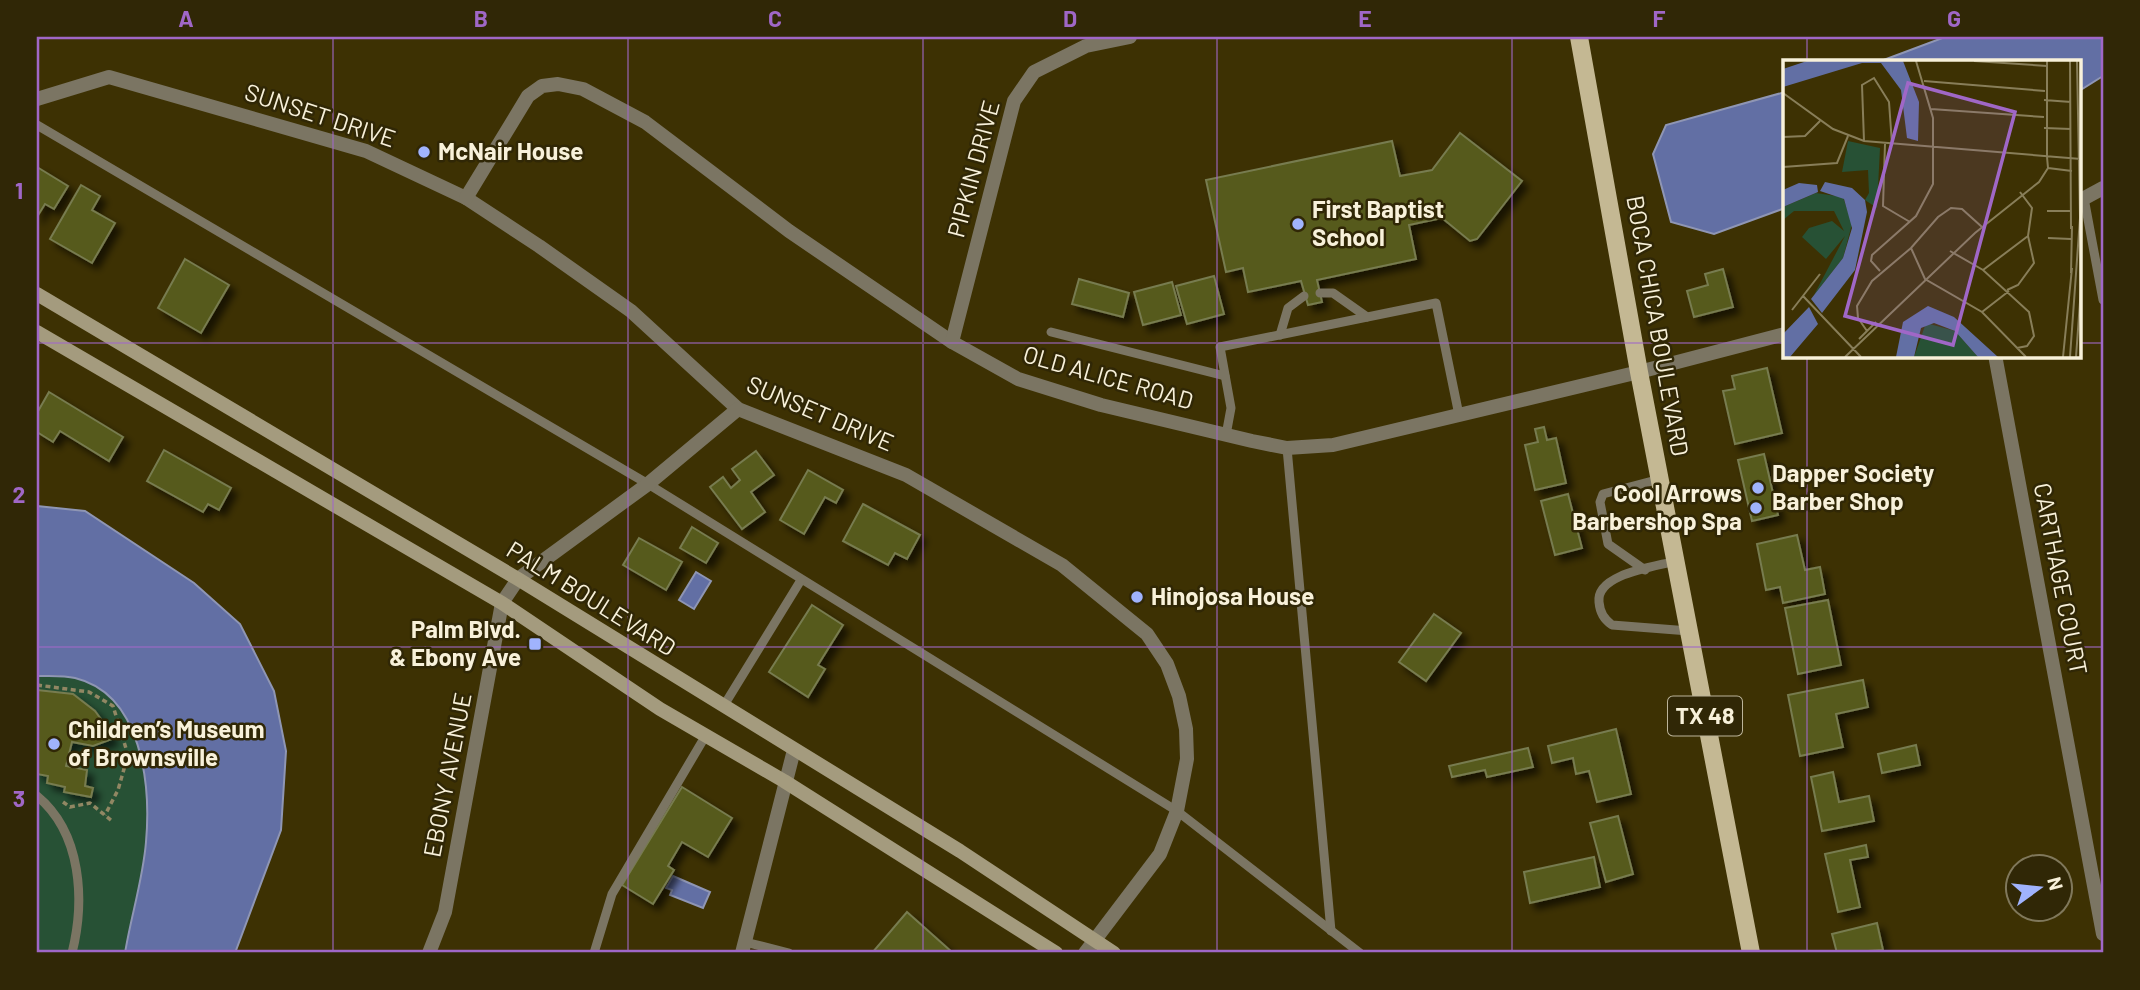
<svg xmlns="http://www.w3.org/2000/svg" width="2140" height="990" font-family="Barlow,sans-serif">
  <style>
    .green { fill: #275135 }
    .water { fill: #626fa4; stroke: #8f96b4; stroke-width: 2 }
    .building { fill: #565a1a; stroke: #777b50; stroke-width: 2; filter: url(#shadow) }
    .lines { fill: none; stroke-linecap: round; stroke-linejoin: round }
    .path { stroke: #918763; stroke-width: 3.5; stroke-dasharray: 5 3.5; stroke-linecap: butt }
    .service { stroke: #7b7563; stroke-width: 9 }
    .minor { stroke: #7b7563; stroke-width: 14 }
    .tertiary { stroke: #7b7563; stroke-width: 14 }
    .secondary { stroke: #a49b7e; stroke-width: 14 }
    .primary { stroke: #c4b893; stroke-width: 18 }
    .grid { fill: none; stroke: #a067c7; stroke-width: 2; stroke-opacity: 0.55 }
    .poi-dot { fill: #a0b3fd; stroke: #302706; stroke-width: 2.5 }
    .labels { text-anchor: middle; stroke-width: 5; stroke-linejoin: round; paint-order: stroke }
    .shield { fill: #302706; stroke: #bcb49a; stroke-width: 2 }
    .shield-label { font-size: 23px; font-weight: bold; fill: #f8f1da }
    .street-label { font-size: 24px; fill: #f8f1da; stroke: #302706 }
    .poi-label { font-size: 24px; font-weight: bold; fill: #f8f1da; stroke: #302706; text-anchor: start }
    .inset-road { fill: none; stroke: #887e59; stroke-width: 2 }
    .view { fill: #a067c7; fill-opacity: 0.15; stroke: #a067c7; stroke-width: 3.5 }
    .inset-edge { fill: none; stroke: #f8f1da; stroke-width: 3.5 }
    .neatline { fill: none; stroke: #a067c7; stroke-width: 2.5 }
    .grid-label { font-size: 23px; text-anchor: middle; font-weight: bold; fill: #a067c7 }
  </style>
  <defs>
    <filter id="shadow"><feDropShadow dx="6" dy="6" stdDeviation="3.5" flood-color="#0009"/></filter>
  </defs>
  <rect width="100%" height="100%" fill="#3d3103"/>
  <path class="green" d="M37,676c12,0 26,-1 38,2 67,16 76,107 71,164 -3,37 -15,74 -21,111h-88z"/>
  <g class="water">
    <polygon points="1945,37 2103,37 2103,76 2079,91 2079,61 1881,61"/>
    <polygon points="1785,92 1785,208 1714,234 1671,222 1653,154 1666,125"/>
    <path d="M37,506l48,5 109,72 46,41 34,67 12,60 -5,79 -46,123h-110c6,-37 18,-74 21,-111 5,-57 -4,-148 -71,-164 -12,-3 -26,-2 -38,-2z"/>
    <polygon points="696,572 711,581 694,609 679,600"/>
    <polygon points="673,876 710,892 703,908 670,895 672,890 666,888"/>
  </g>
  <g class="building">
    <polygon points="1460,133 1522,181 1477,239 1470,241 1442,218 1409,225 1416,259 1317,280 1322,302 1308,305 1301,281 1248,292 1243,268 1226,272 1206,180 1392,141 1400,176 1432,170"/>
    <polygon points="37,167 68,186 54,209 45,204 37,217"/>
    <polygon points="81,185 100,196 92,210 115,223 92,263 50,239"/>
    <polygon points="185,259 229,285 201,333 158,308"/>
    <polygon points="1723,269 1733,307 1694,317 1687,291 1708,285 1705,274"/>
    <polygon points="1214,276 1224,314 1187,324 1176,286"/>
    <polygon points="1079,279 1129,293 1123,317 1072,304"/>
    <polygon points="1172,282 1181,315 1143,325 1134,292"/>
    <polygon points="1767,368 1782,433 1735,444 1723,391 1735,389 1732,376"/>
    <polygon points="49,392 123,437 109,461 60,431 53,442 37,432 37,413"/>
    <polygon points="1544,427 1547,440 1556,438 1566,483 1535,490 1525,445 1538,442 1535,429"/>
    <polygon points="164,450 231,488 219,510 208,504 203,512 147,481"/>
    <polygon points="756,451 774,475 751,492 765,512 742,529 710,487 723,477 731,488 740,480 732,469"/>
    <polygon points="1764,454 1778,515 1752,521 1738,460"/>
    <polygon points="808,470 843,490 836,503 825,497 804,534 780,520"/>
    <polygon points="1568,494 1582,548 1555,555 1541,501"/>
    <polygon points="863,504 920,535 907,559 895,553 888,565 843,541"/>
    <polygon points="692,527 718,543 706,563 680,548"/>
    <polygon points="1797,535 1805,570 1820,567 1825,594 1783,603 1780,587 1766,590 1757,544"/>
    <polygon points="639,538 682,562 666,590 623,565"/>
    <polygon points="1828,600 1841,665 1798,674 1785,608"/>
    <polygon points="812,605 843,625 818,665 825,669 808,697 769,672"/>
    <polygon points="1434,614 1461,633 1426,681 1399,662"/>
    <polygon points="1863,680 1868,707 1836,714 1843,747 1800,756 1788,695"/>
    <polygon points="37,690 73,694 95,711 106,726 112,739 93,746 72,742 66,766 87,770 85,786 93,788 91,797 64,792 65,787 47,783 48,776 37,774"/>
    <polygon points="1616,729 1631,794 1597,802 1589,771 1576,774 1573,758 1552,763 1548,746"/>
    <polygon points="1916,745 1920,765 1882,773 1878,754"/>
    <polygon points="1528,748 1533,767 1487,777 1485,770 1452,777 1449,766"/>
    <polygon points="1833,772 1839,802 1869,796 1874,821 1822,831 1811,777"/>
    <polygon points="682,787 732,818 708,857 682,842 668,866 674,870 653,904 622,885"/>
    <polygon points="1618,816 1633,874 1606,882 1590,823"/>
    <polygon points="1866,845 1868,857 1850,860 1860,907 1838,912 1825,854"/>
    <polygon points="1594,857 1600,887 1530,903 1524,872"/>
    <polygon points="907,912 953,953 872,953"/>
    <polygon points="1877,923 1883,950 1837,953 1832,934"/>
  </g>
  <g class="lines">
    <g class="path">
      <polyline points="37,685 89,692 113,706 128,755 118,790 105,815"/>
      <polyline points="63,802 70,807 90,803 112,821"/>
    </g>
    <g class="service">
      <polyline points="37,125 648,484 1177,811 1360,953"/>
      <polyline points="2084,198 2103,300"/>
      <polyline points="1320,293 1333,293 1367,317"/>
      <polyline points="1051,332 1225,376"/>
      <polyline points="1280,335 1288,308 1304,296"/>
      <polyline points="1226,435 1231,408 1220,347 1436,303 1459,415"/>
      <polyline points="1287,448 1331,931"/>
      <path d="M1676,561c-22,6 -80,13 -77,41 1,11 5,17 13,23l77,6"/>
      <polyline points="1645,570 1608,544 1600,502 1603,494 1660,479"/>
      <polyline points="723,707 801,580"/>
      <path d="M37,796c45,37 48,105 35,157"/>
      <polyline points="745,942 789,953"/>
      <polyline points="594,953 612,894 706,735"/>
    </g>
    <g class="minor">
      <polyline points="37,99 109,77 366,151 466,198 539,246 631,311 738,409 906,475 1062,565 1147,634 1167,664 1179,696 1186,729 1187,759 1177,811 1160,854 1085,953"/>
      <polyline points="466,198 528,96 542,86 558,84 583,89 645,122 789,231 952,342 1018,379 1101,405 1252,441 1287,448 1333,445 1639,372"/>
      <polyline points="952,342 1014,101 1034,72 1086,46 1130,37"/>
      <polyline points="1995,355 2103,934"/>
      <polyline points="429,953 445,912 502,603 518,579 648,484 738,409"/>
      <polyline points="742,953 794,750"/>
    </g>
    <g class="tertiary">
      <polyline points="2079,201 2103,188"/>
      <polyline points="1639,372 1785,334"/>
    </g>
    <g class="secondary">
      <polyline points="37,294 518,579 960,851 1114,953"/>
      <polyline points="37,332 502,603 660,709 784,781 1056,953"/>
    </g>
    <polyline class="primary" points="1579,37 1639,372 1751,953"/>
  </g>
  <path class="grid" d="M333,37v916M628,37v916M923,37v916M1217,37v916M1512,37v916M1807,37v24M37,343h1748M2079,343h24M1807,355v598M37,647h2066"/>
  <g class="poi-dot">
    <circle cx="424" cy="152" r="7"/>
    <circle cx="1298" cy="224" r="7"/>
    <circle cx="1758" cy="488" r="7"/>
    <circle cx="1756" cy="508" r="7"/>
    <circle cx="1137" cy="597" r="7"/>
    <rect x="528" y="637" width="14" height="14" rx="3.5"/>
    <circle cx="54" cy="744" r="7"/>
  </g>
  <g class="labels">
    <rect class="shield" x="1668" y="696.5" width="74" height="39" rx="5"/>
    <g class="shield-label">
      <text x="1705" y="724">TX 48</text>
    </g>
    <g class="street-label">
      <text transform="translate(320 116) rotate(18)" y="8">SUNSET DRIVE</text>
      <text transform="translate(974 169) rotate(-75)" y="8">PIPKIN DRIVE</text>
      <text transform="translate(1657 326) rotate(80)" y="8">BOCA CHICA BOULEVARD</text>
      <text transform="translate(1108 378) rotate(16)" y="8">OLD ALICE ROAD</text>
      <text transform="translate(820 414) rotate(23)" y="8">SUNSET DRIVE</text>
      <text transform="translate(2060 579) rotate(79)" y="8">CARTHAGE COURT</text>
      <text transform="translate(591 599) rotate(32)" y="8">PALM BOULEVARD</text>
      <text transform="translate(448 775) rotate(-79)" y="8">EBONY AVENUE</text>
    </g>
    <g class="poi-label">
      <text x="438" y="160">McNair House</text>
      <text x="1312" y="218">First Baptist<tspan x="1312" dy="28">School</tspan></text>
      <text x="1772" y="482">Dapper Society<tspan x="1772" dy="28">Barber Shop</tspan></text>
      <text x="1742" y="502" text-anchor="end">Cool Arrows<tspan x="1742" dy="28">Barbershop Spa</tspan></text>
      <text x="1151" y="605">Hinojosa House</text>
      <text x="521" y="638" text-anchor="end">Palm Blvd.<tspan x="521" dy="28">&amp; Ebony Ave</tspan></text>
      <text x="68" y="738">Children’s Museum<tspan x="68" dy="28">of Brownsville</tspan></text>
    </g>
  </g>
  <g transform="translate(1783 60)">
    <rect width="298" height="298" fill="#3d3103"/>
    <path d="M65,81l32,7 -3,60 -12,-8 4,-7 -1,-23 -26,2zM33,133l27,4 9,27 -9,34 -29,37 31,-59 -19,23 -24,-22 7,-9 23,-7 12,10 -10,-20h-40l-11,9v-13zM143,263l29,8 23,26h-64z" fill="#275135"/>
    <path d="M24,1h96l16,41 -1,39 -11,-3 -6,-48 -20,-27h-19l-79,24v-18zM42,122l27,6 13,12 2,12 -12,58 -33,43 -11,-14 32,-41 9,-30 -8,-29 -24,-8zM16,123l18,2 1,7 -35,15v-17zM145,246l26,11 44,40h-20l-23,-26 -21,-8 -13,5 -7,29h-18l7,-35zM26,247l9,17 -28,33h-7v-23z" fill="#626fa4"/>
    <path class="inset-road" d="M191,1l73,5M287,1l1,168M141,21l121,10M0,33l50,36 31,12 217,18M261,40l27,2M148,49l113,8M261,68l27,1M0,77l22,-1 15,-15M81,81l-2,-56 12,-7 15,24 3,42M102,84l-2,62 27,16M264,97v-96M0,107l54,-4 11,-27M265,108l24,3M264,151h24M265,178l23,1M128,188l14,31 57,33 44,45M167,191l33,19 46,42 5,24 -7,10 -10,2M200,210l45,-34M97,211l-9,-10 1,-6 44,-39 17,-32v-66l-17,-57M288,213l1,-47M224,230l11,-5 16,-22 -6,-27 4,-28 -12,-16M20,236l58,61M9,250l28,-36M199,252l27,-21M84,271l-9,-13 -1,-12 15,-25 39,-33 27,-31 13,-9 11,1 20,18M76,279l17,-17M62,297l130,-124 64,-51 9,-14 -1,-11M280,297l9,-89M287,297l10,-139 -3,-157M293,297l5,-69"/>
    <path class="view" d="M125,23l107,29 -62,233 -108,-29z"/>
    <rect width="298" height="298" class="inset-edge"/>
  </g>
  <rect width="2140" height="990" fill="none" stroke="#302706" stroke-width="77"/>
  <g transform="translate(2039 888) rotate(75)"><circle r="33" fill="#302706" stroke="#80785b" stroke-width="2"/>
  <path d="M0-5L12 26L0 18L-12 26Z" fill="#a0b3fd"/>
  <text y="-10" font-size="19" font-weight="bold" text-anchor="middle" fill="#f8f1da">N</text>
  </g>
  <rect x="38" y="38" width="2064" height="913" class="neatline"/>
  <g class="grid-label">
    <text x="186" y="27">A</text>
    <text x="481" y="27">B</text>
    <text x="775" y="27">C</text>
    <text x="1070" y="27">D</text>
    <text x="1365" y="27">E</text>
    <text x="1659" y="27">F</text>
    <text x="1954" y="27">G</text>
    <text x="19" y="199">1</text>
    <text x="19" y="503">2</text>
    <text x="19" y="807">3</text>
  </g>
</svg>
